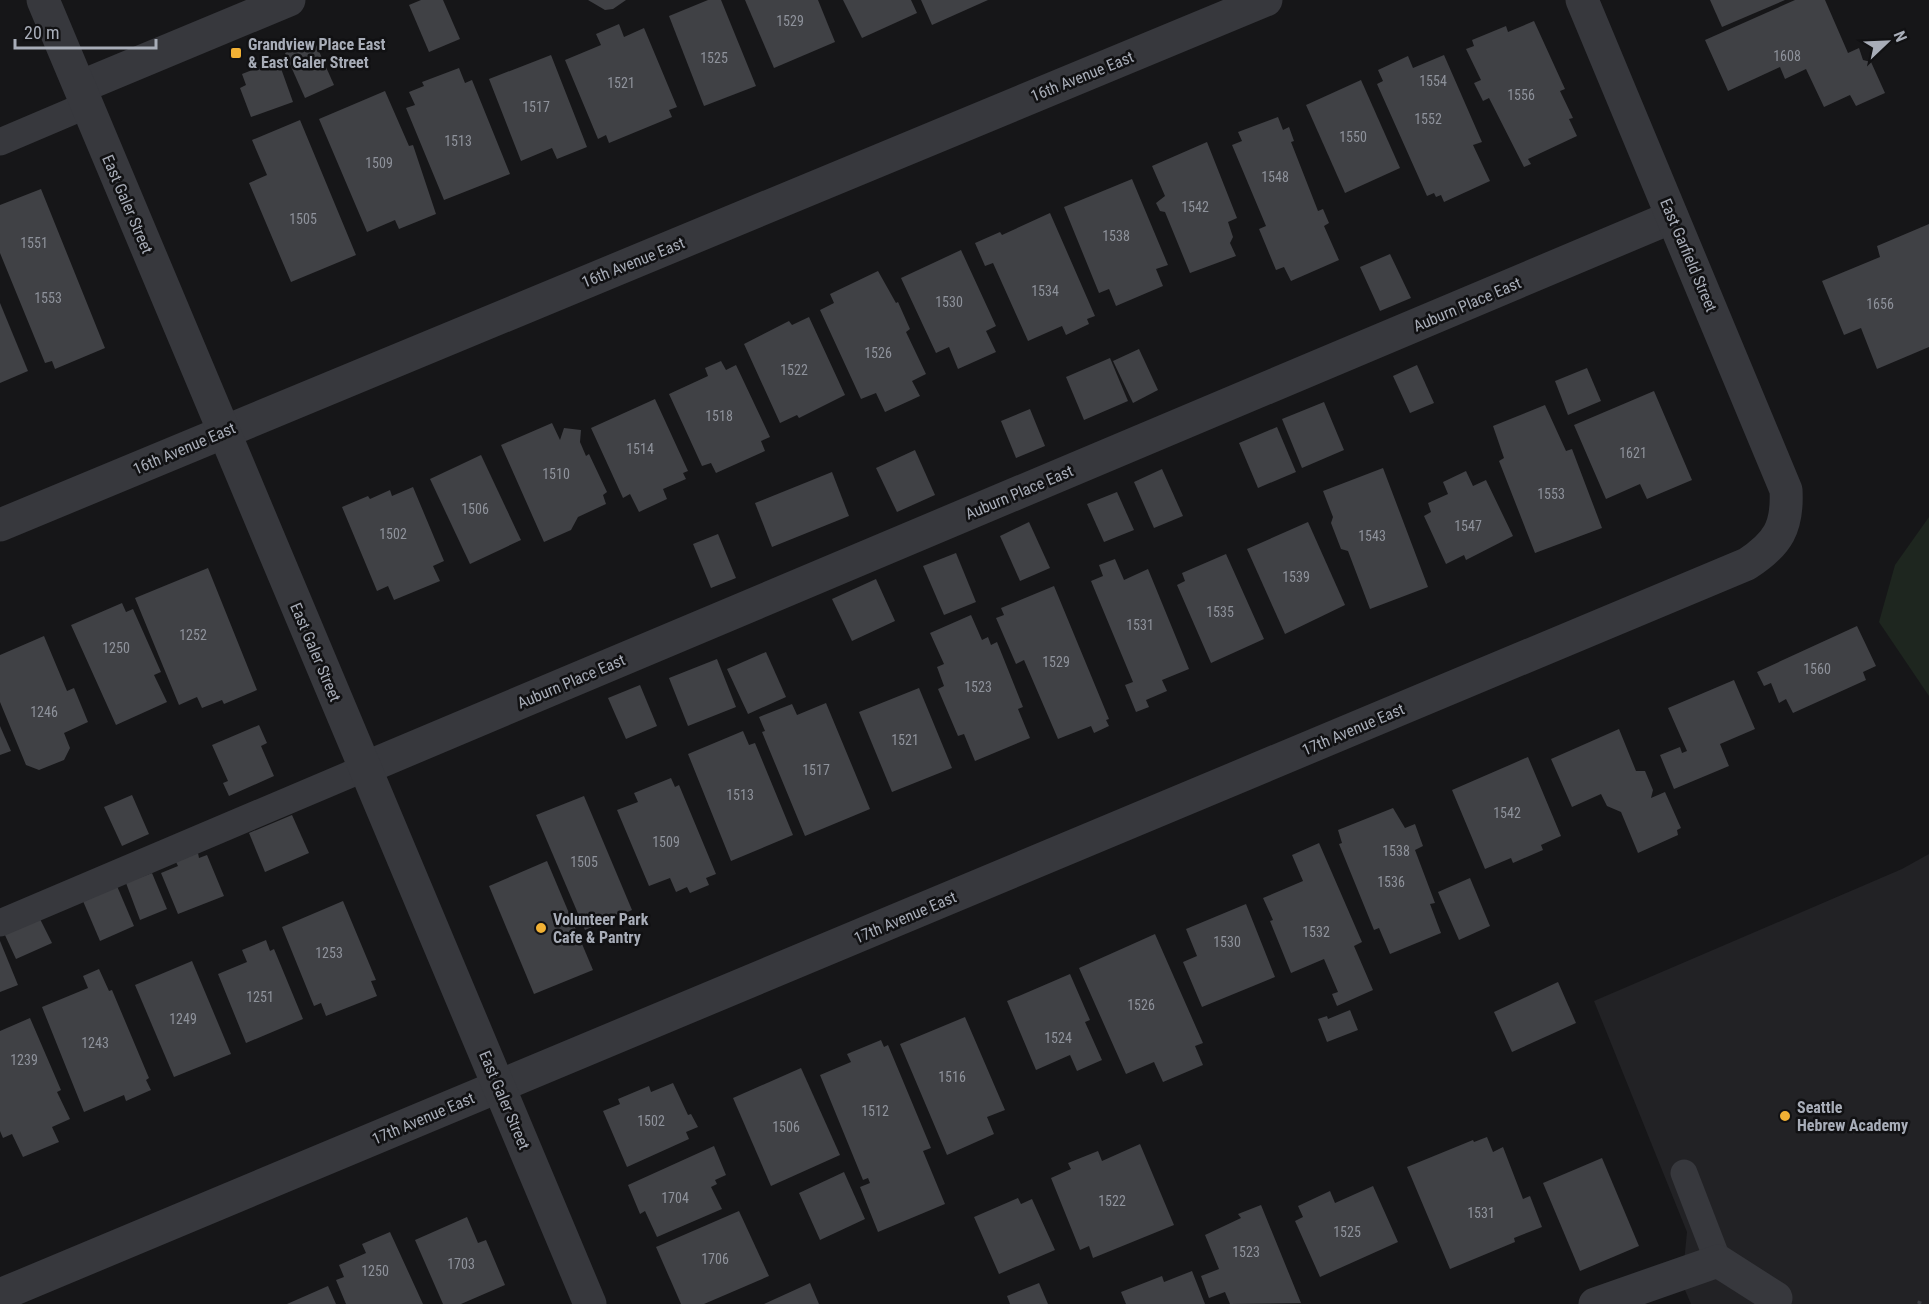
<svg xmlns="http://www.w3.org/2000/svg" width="1929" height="1304" font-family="'Roboto Condensed',sans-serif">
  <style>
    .built { fill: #222225 }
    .green { fill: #1e261f }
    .building { fill: #404145 }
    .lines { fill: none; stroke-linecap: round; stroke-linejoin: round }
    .path { stroke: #3d3f44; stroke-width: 4; stroke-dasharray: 3 4.5; stroke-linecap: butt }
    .service { stroke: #37383d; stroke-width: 27 }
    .minor { stroke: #37383d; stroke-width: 33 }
    .tertiary { stroke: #37383d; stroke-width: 33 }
    .poi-dot { fill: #f2b134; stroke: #111113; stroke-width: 2 }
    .labels { text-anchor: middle; stroke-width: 5; stroke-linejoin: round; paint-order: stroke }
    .number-label { font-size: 14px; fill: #8e929b }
    .poi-label { font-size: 16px; font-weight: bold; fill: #a8adb8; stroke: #111113; text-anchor: start }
    .street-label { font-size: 16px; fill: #a8adb8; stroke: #111113 }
  </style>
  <rect width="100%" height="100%" fill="#161618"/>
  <polygon class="built" points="1929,854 1929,1304 1691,1304 1682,1283 1687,1232 1594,1001 1902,869"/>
  <polygon class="green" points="1929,517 1929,696 1879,622 1895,565"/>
  <g class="building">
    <polygon points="421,0 443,0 460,39 429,52 409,5"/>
    <polygon points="588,0 626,0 613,9 605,10"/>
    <polygon points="708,0 721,0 756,86 704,106 669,16"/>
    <polygon points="745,0 818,0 835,42 774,68"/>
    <polygon points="843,0 911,0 917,13 862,38"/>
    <polygon points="921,0 988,0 932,25"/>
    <polygon points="1710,0 1785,0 1722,27"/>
    <polygon points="1795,0 1825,0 1848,53 1859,48 1863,60 1871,62 1885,93 1856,106 1850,95 1824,107 1806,69 1785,79 1780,67 1728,91 1705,40"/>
    <polygon points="1534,21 1565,89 1560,91 1573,118 1569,119 1577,136 1528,159 1531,164 1524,167 1489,98 1483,101 1474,83 1481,80 1466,49 1474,46 1472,40 1506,26 1508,32"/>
    <polygon points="619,24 624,37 644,28 677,107 669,110 672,117 609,143 606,135 598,139 565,60 601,45 596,34"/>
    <polygon points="314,40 334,85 305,98 285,53"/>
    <polygon points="551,55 587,147 557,159 552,148 521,161 489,79"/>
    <polygon points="1444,55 1482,142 1473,145 1490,181 1444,202 1441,195 1436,197 1434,193 1427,196 1377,84 1383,81 1378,70 1408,56 1413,68"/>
    <polygon points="278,60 293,102 251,117 240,88 246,85 242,74"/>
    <polygon points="459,68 465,83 472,80 510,174 444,200 406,108 415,105 409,92 424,86 422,82"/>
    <polygon points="1361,80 1400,168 1345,193 1306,105"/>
    <polygon points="385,91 409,146 413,145 436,214 399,229 395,220 367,232 319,119"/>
    <polygon points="1278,117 1283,130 1289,127 1294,141 1291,142 1318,211 1323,209 1329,223 1324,226 1339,260 1291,281 1284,267 1276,270 1259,229 1266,226 1232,145 1242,141 1238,132"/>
    <polygon points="300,120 356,255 291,282 249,183 267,175 252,140"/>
    <polygon points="1207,142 1237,218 1228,222 1233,237 1230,243 1236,256 1190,273 1165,212 1160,211 1156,203 1165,196 1152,166"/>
    <polygon points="1132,179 1168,265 1156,269 1163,286 1116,306 1109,289 1099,293 1064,207"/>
    <polygon points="41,189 105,348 55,369 52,361 45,363 0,253 0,205"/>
    <polygon points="1050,213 1095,316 1087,319 1089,324 1066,335 1062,326 1028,341 993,263 985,266 975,243 1000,232 1002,235"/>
    <polygon points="1929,224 1929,347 1877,369 1861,328 1844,335 1822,281 1880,257 1877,246"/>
    <polygon points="961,250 996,326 986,331 996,352 958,369 949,347 936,353 901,278"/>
    <polygon points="1390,254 1411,298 1380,311 1360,267"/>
    <polygon points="878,271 896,303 898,302 910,329 906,332 926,374 912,381 920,396 885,412 876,393 861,399 820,310 834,303 830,294"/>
    <polygon points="0,303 28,371 0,383"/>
    <polygon points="809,317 845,395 799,418 797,415 780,423 744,344 789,321 792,325"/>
    <polygon points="1139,349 1158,390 1133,403 1113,361"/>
    <polygon points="1110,358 1128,401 1084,420 1066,377"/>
    <polygon points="721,361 726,370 736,365 770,437 761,441 765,451 716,473 711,463 702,466 669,394 708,376 705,368"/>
    <polygon points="1417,365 1434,403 1410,413 1393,376"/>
    <polygon points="1587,368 1601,401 1568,415 1555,381"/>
    <polygon points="1654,391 1692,480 1647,499 1640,484 1606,499 1574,425"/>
    <polygon points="655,399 688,471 683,473 686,479 663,489 667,499 639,512 630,494 623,498 591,428"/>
    <polygon points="1324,402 1344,450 1302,468 1282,419"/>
    <polygon points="1545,405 1566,451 1572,449 1602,528 1535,553 1499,461 1504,458 1493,426"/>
    <polygon points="1030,409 1045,446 1016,458 1001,421"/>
    <polygon points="552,423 560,440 564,428 581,430 580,442 586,456 589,454 607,492 603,495 606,504 578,517 571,530 544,542 501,445"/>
    <polygon points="1277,427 1296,472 1258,488 1239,443"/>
    <polygon points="915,450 935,495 897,512 876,468"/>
    <polygon points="481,455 521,540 470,564 430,479"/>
    <polygon points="1383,468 1428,587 1370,609 1348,551 1341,549 1331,523 1333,517 1323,491"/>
    <polygon points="1162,469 1183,516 1154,528 1134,482"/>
    <polygon points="1466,471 1473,486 1486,480 1513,536 1466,560 1464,555 1446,564 1424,516 1431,512 1428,503 1448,494 1443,482"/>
    <polygon points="832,472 849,516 772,547 755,503"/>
    <polygon points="413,487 444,561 433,566 440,581 394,600 388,586 377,591 342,507 368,496 370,499 390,490 392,496"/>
    <polygon points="1117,492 1134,530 1104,542 1087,504"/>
    <polygon points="1029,522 1050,568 1020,581 1000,536"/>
    <polygon points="1308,522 1345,605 1285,634 1247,549"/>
    <polygon points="718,534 736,578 711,588 693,544"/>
    <polygon points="956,553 976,602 944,615 923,566"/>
    <polygon points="1226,554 1264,639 1211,663 1177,585 1185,581 1182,573"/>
    <polygon points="1115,559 1124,580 1148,569 1189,669 1162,680 1167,691 1146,700 1149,707 1136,712 1125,685 1133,682 1091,581 1103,576 1099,565"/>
    <polygon points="208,568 257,690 224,704 222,700 202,708 197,697 179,705 135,598"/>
    <polygon points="876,579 895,621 852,641 832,599"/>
    <polygon points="1054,586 1109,719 1106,720 1109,726 1094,733 1091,726 1058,739 1024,660 1016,664 996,618 1004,615 1001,608"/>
    <polygon points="122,603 126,612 133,609 161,672 154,675 167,702 116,725 71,625"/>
    <polygon points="971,615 982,640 988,637 991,645 997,642 1023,707 1018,709 1030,738 975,761 964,734 958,736 938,689 944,686 937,667 944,664 930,633"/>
    <polygon points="1857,626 1876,666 1863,672 1866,680 1793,713 1786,699 1779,703 1771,683 1764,686 1757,672"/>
    <polygon points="44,636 67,691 74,688 88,722 64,733 70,748 64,760 39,770 26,765 0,702 0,655"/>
    <polygon points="766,652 786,697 748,714 727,669"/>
    <polygon points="717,659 736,707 688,726 669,678"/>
    <polygon points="1734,680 1755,729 1720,744 1729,766 1674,789 1660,755 1680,747 1682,753 1687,751 1668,708"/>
    <polygon points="640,685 657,726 626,739 608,698"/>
    <polygon points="919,688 952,768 892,792 859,712"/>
    <polygon points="826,703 870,809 805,836 762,732 765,731 759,717 792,704 797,715"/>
    <polygon points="259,725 267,743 261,746 274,776 229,796 223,783 228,781 212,745"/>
    <polygon points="0,726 11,751 0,755"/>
    <polygon points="1619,729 1636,771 1645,771 1653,790 1651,798 1665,792 1681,828 1677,830 1678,835 1638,853 1621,812 1607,806 1601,794 1572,807 1551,759"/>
    <polygon points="743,731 749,745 755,743 793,835 731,861 688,754"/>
    <polygon points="1528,757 1561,836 1541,845 1543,850 1513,863 1511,858 1485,869 1452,790"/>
    <polygon points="671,778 675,787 679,785 716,874 706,878 709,885 690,893 687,887 676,892 670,878 649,886 617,810 638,802 634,793"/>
    <polygon points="132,795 149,834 122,846 104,807"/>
    <polygon points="584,796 632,910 585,930 536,815"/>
    <polygon points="1393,808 1405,828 1415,824 1423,846 1415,850 1435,903 1430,904 1441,933 1390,954 1379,928 1374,930 1339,844 1342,843 1338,830"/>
    <polygon points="292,815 309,853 265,872 249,833"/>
    <polygon points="1319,843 1362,942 1354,946 1373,990 1337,1006 1332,994 1338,992 1324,959 1291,973 1270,921 1273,920 1263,898 1303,881 1292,855"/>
    <polygon points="198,853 199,858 207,855 224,896 178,914 161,873 178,866 176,862"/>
    <polygon points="547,861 593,970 534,994 489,886"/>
    <polygon points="152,873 167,909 140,920 126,883"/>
    <polygon points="1470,878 1490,926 1459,940 1438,892"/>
    <polygon points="117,886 134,926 100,941 83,901"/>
    <polygon points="343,901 376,980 371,981 377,996 326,1016 321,1003 314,1006 282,927"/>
    <polygon points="1246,904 1275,977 1202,1007 1183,962 1197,956 1186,929"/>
    <polygon points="39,917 52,943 16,959 4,933"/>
    <polygon points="1155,934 1203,1043 1195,1046 1203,1065 1163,1082 1154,1062 1126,1074 1079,968"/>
    <polygon points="266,940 270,951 274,949 303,1019 246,1043 218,974 247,962 242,950"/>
    <polygon points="0,941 18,985 0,992"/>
    <polygon points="192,961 231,1054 174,1077 135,985"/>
    <polygon points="99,969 109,991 112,990 149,1078 146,1080 151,1090 126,1101 124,1095 84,1112 42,1007 88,988 83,976"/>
    <polygon points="1070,974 1090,1020 1085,1022 1102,1060 1077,1071 1070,1055 1036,1070 1007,1001"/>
    <polygon points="1558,982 1576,1023 1512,1052 1494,1012"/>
    <polygon points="1350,1010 1358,1030 1327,1042 1318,1019 1327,1016 1328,1019"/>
    <polygon points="965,1017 1005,1110 987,1117 994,1134 947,1155 900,1044"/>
    <polygon points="30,1018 61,1090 57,1092 70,1119 52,1127 59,1142 23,1157 12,1134 3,1138 0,1131 0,1031"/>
    <polygon points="881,1040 884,1047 888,1045 931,1148 923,1151 945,1204 878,1232 860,1187 870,1183 868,1178 863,1180 820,1075 851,1062 847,1054"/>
    <polygon points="801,1068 840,1155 771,1186 733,1098"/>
    <polygon points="673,1083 688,1115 691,1114 698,1127 686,1132 689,1139 627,1167 603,1111 620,1104 618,1099 649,1086 651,1092"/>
    <polygon points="1487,1137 1493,1152 1503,1147 1523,1199 1530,1196 1542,1227 1514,1238 1515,1242 1450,1269 1407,1167 1473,1140 1474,1142"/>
    <polygon points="1140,1144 1174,1225 1093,1258 1089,1246 1080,1250 1051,1178 1071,1169 1068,1163 1098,1151 1102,1161"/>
    <polygon points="714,1146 726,1175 715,1180 717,1184 711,1187 722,1209 657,1237 645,1211 640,1214 628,1185"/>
    <polygon points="1602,1158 1639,1246 1580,1271 1543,1183"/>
    <polygon points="844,1172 865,1219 820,1240 799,1193"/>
    <polygon points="1373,1186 1398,1242 1320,1277 1295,1221 1303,1217 1298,1206 1330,1191 1335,1203"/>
    <polygon points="1018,1198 1021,1204 1032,1199 1055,1250 999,1274 974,1217"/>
    <polygon points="1261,1205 1301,1303 1230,1304 1225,1292 1209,1298 1201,1276 1219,1269 1205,1235 1241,1218 1238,1214"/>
    <polygon points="739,1211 769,1276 704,1304 681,1304 656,1247"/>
    <polygon points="467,1217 478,1243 486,1240 505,1285 461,1304 443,1304 415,1240"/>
    <polygon points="390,1232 423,1304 346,1304 336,1280 344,1277 339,1265 366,1253 362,1244"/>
    <polygon points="1192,1271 1205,1304 1126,1304 1121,1292 1162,1276 1164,1282"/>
    <polygon points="810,1283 819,1304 764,1304"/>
    <polygon points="1039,1283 1048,1304 1010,1304 1007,1296"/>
    <polygon points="328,1286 336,1304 287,1304"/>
  </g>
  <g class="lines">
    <polyline class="path" points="1919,1304 1920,1301"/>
    <g class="service">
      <polyline points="0,142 87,105"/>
      <polyline points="0,923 365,768"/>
      <polyline points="1684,1173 1718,1261"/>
    </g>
    <g class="minor">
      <polyline points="80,87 289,0"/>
      <polyline points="0,525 1266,0"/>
      <polyline points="365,768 1672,217"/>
      <path d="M0,1295l1747,-731c31,-20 41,-37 39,-74l-204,-490"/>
      <polyline points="1595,1304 1718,1261 1776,1298"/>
    </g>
    <polyline class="tertiary" points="43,0 590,1304"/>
  </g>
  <g class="poi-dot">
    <rect x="230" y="47" width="12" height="12" rx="3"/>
    <circle cx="541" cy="928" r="6"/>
    <circle cx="1785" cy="1116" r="6"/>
  </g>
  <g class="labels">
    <g class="number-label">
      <text x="790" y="26">1529</text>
      <text x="1787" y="61">1608</text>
      <text x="714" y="63">1525</text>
      <text x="1433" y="86">1554</text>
      <text x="621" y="88">1521</text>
      <text x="1521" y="100">1556</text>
      <text x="536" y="112">1517</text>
      <text x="1428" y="124">1552</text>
      <text x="1353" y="142">1550</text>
      <text x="458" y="146">1513</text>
      <text x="379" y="168">1509</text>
      <text x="1275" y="182">1548</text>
      <text x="1195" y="212">1542</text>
      <text x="303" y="224">1505</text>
      <text x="1116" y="241">1538</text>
      <text x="34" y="248">1551</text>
      <text x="1045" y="296">1534</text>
      <text x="48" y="303">1553</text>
      <text x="949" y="307">1530</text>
      <text x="1880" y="309">1656</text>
      <text x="878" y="358">1526</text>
      <text x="794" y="375">1522</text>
      <text x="719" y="421">1518</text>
      <text x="640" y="454">1514</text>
      <text x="1633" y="458">1621</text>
      <text x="556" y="479">1510</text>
      <text x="1551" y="499">1553</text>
      <text x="475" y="514">1506</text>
      <text x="1468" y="531">1547</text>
      <text x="393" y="539">1502</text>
      <text x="1372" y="541">1543</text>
      <text x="1296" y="582">1539</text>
      <text x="1220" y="617">1535</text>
      <text x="1140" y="630">1531</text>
      <text x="193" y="640">1252</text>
      <text x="116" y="653">1250</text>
      <text x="1056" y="667">1529</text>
      <text x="1817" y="674">1560</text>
      <text x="978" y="692">1523</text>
      <text x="44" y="717">1246</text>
      <text x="905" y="745">1521</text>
      <text x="816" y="775">1517</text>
      <text x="740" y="800">1513</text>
      <text x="1507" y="818">1542</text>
      <text x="666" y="847">1509</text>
      <text x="1396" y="856">1538</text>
      <text x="584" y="867">1505</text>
      <text x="1391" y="887">1536</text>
      <text x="1316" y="937">1532</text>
      <text x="1227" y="947">1530</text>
      <text x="329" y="958">1253</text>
      <text x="260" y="1002">1251</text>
      <text x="1141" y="1010">1526</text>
      <text x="183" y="1024">1249</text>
      <text x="1058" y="1043">1524</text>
      <text x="95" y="1048">1243</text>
      <text x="24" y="1065">1239</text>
      <text x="952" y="1082">1516</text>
      <text x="875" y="1116">1512</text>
      <text x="651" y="1126">1502</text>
      <text x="786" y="1132">1506</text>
      <text x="675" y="1203">1704</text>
      <text x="1112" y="1206">1522</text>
      <text x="1481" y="1218">1531</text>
      <text x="1347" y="1237">1525</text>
      <text x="1246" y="1257">1523</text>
      <text x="715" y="1264">1706</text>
      <text x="461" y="1269">1703</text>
      <text x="375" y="1276">1250</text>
    </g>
    <g class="poi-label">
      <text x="248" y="50">Grandview Place East<tspan x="248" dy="18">&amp; East Galer Street</tspan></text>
      <text x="553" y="925">Volunteer Park<tspan x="553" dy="18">Cafe &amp; Pantry</tspan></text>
      <text x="1797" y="1113">Seattle<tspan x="1797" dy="18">Hebrew Academy</tspan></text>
    </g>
    <g class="street-label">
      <text transform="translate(1082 76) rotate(-22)" y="6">16th Avenue East</text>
      <text transform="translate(128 204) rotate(67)" y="6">East Galer Street</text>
      <text transform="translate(1689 255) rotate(67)" y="6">East Garfield Street</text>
      <text transform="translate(633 262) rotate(-22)" y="6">16th Avenue East</text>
      <text transform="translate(1467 304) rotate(-23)" y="6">Auburn Place East</text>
      <text transform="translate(184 448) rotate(-23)" y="6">16th Avenue East</text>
      <text transform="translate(1019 492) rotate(-23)" y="6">Auburn Place East</text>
      <text transform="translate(316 652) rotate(67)" y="6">East Galer Street</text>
      <text transform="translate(571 681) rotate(-23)" y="6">Auburn Place East</text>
      <text transform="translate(1353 729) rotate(-23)" y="6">17th Avenue East</text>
      <text transform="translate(905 917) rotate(-23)" y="6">17th Avenue East</text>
      <text transform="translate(505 1100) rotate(67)" y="6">East Galer Street</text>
      <text transform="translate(423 1118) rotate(-23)" y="6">17th Avenue East</text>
    </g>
  </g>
  <g transform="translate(1887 42) rotate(67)" stroke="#111113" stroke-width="4.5" paint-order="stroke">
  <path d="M0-4.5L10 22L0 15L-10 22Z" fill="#a8adb8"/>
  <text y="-9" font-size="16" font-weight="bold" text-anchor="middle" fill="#a8adb8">N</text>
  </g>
  <path d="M15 39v9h141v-9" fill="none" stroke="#a8adb8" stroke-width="3"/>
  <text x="24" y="39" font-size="18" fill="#a8adb8" stroke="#111113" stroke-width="4.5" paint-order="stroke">20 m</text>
</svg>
